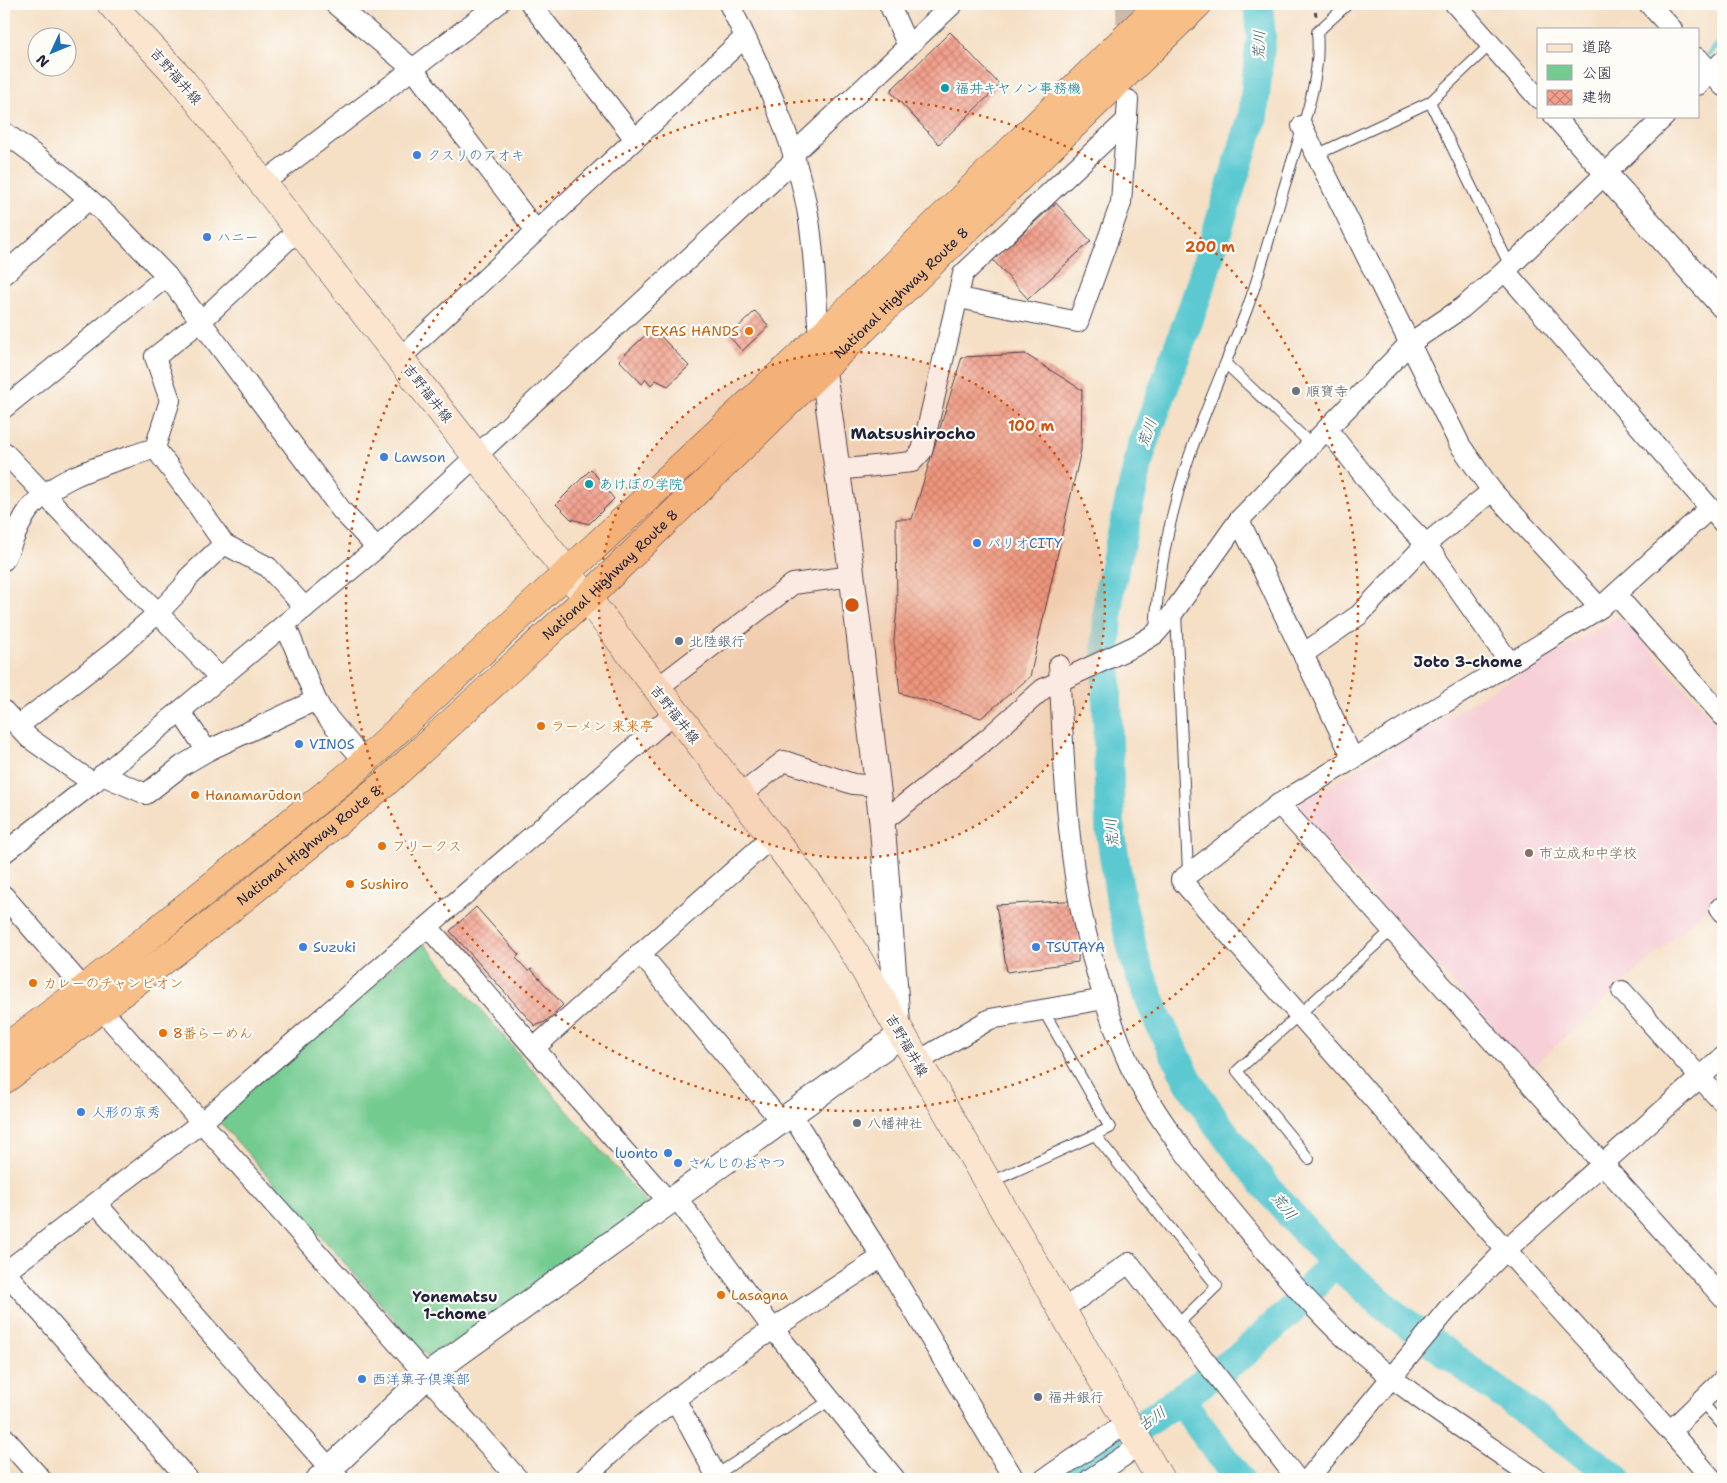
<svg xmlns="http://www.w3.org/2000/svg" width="1727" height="1483" font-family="'Shantell Sans','Klee One',sans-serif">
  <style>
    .built { fill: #f6cfd7 }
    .park { fill: #73cb90; stroke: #4a7666 }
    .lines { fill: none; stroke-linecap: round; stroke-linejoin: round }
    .stream { stroke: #5cc9d1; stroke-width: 5 }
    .river { stroke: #5cc9d1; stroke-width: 30 }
    .building { fill: url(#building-cross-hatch) }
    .minor-tunnel { stroke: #cbb9a9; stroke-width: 20; stroke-dasharray: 20 10; stroke-linecap: butt }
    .service-casing { stroke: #423e50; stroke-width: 12 }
    .minor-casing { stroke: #423e50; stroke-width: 22 }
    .tertiary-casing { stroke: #423e50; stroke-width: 27 }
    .secondary-casing { stroke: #423e50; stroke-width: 29 }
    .trunk-casing { stroke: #423e50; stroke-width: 29 }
    .path { stroke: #423e50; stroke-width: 3; stroke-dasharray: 4 4; stroke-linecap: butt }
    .service { stroke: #fff; stroke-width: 10 }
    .minor { stroke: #fff; stroke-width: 20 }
    .tertiary { stroke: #fff; stroke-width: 25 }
    .secondary { stroke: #fce5cf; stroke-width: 28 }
    .trunk { stroke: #f7be88; stroke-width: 28 }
    .ring { fill: none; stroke: #d45411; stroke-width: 2.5; stroke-dasharray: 2.5 5 }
    .culture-dot { fill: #0f9aa8; stroke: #fdfcf7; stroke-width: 2 }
    .shop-dot { fill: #3f7fe0; stroke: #fdfcf7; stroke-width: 2 }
    .food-dot { fill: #e8710a; stroke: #fdfcf7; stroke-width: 2 }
    .worship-dot { fill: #6b7280; stroke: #fdfcf7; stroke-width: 2 }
    .service-dot { fill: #5c6f8a; stroke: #fdfcf7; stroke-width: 2 }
    .education-dot { fill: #8d6e63; stroke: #fdfcf7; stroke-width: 2 }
    .labels { text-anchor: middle; stroke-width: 4.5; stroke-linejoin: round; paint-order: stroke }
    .street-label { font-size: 14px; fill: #22223b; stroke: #fdfcf7 }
    .culture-label { font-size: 14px; fill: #0d838f; stroke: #fdfcf7; text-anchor: start }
    .shop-label { font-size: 14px; fill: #366cbe; stroke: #fdfcf7; text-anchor: start }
    .food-label { font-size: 14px; fill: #c56008; stroke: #fdfcf7; text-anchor: start }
    .worship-label { font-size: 14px; fill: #5b616d; stroke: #fdfcf7; text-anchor: start }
    .service-label { font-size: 14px; fill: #4e5e75; stroke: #fdfcf7; text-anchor: start }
    .education-label { font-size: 14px; fill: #785e54; stroke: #fdfcf7; text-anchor: start }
    .water-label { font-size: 15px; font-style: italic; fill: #365c70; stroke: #fdfcf7 }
    .neighbourhood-label { font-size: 15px; font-weight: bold; fill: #22223b; stroke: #fdfcf7 }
    .quarter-label { font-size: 16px; font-weight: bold; fill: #22223b; stroke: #fdfcf7 }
    .centre { fill: #d45411; stroke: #fdfcf7; stroke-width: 2.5 }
    .ring-label { font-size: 15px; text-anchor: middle; font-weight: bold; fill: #d45411; stroke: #fdfcf7; stroke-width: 4.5; stroke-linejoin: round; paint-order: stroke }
  </style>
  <defs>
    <pattern id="building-cross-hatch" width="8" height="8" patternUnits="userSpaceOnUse" patternTransform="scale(1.25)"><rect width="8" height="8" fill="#f3a08c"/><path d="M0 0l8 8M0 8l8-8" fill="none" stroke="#c48274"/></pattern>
  </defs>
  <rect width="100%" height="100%" fill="#fdfcf7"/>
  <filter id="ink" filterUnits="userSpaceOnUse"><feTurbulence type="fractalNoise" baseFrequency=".02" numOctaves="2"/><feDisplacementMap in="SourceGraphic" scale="10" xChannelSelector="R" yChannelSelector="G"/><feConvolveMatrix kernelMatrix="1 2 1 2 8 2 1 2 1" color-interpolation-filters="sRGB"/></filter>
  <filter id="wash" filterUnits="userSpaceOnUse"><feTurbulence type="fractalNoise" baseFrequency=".0096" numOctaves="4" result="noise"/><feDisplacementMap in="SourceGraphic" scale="20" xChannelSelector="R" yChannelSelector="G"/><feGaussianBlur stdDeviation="1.12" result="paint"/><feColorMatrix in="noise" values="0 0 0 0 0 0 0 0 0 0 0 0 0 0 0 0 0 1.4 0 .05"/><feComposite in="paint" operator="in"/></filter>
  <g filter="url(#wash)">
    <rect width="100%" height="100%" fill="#f5dfc5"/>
    <polygon class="built" points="1619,616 1723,730 1723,893 1530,1069 1299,813 1302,802"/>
    <polygon class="park" points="422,941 649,1206 433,1363 217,1119"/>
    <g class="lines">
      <polyline class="stream" points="1709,54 1723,39"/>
      <g class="river">
        <polyline points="1258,4 1261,37 1253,116 1195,302 1142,447 1109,592 1106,649 1110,828 1121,902 1136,963 1159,1022 1189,1082 1218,1125 1264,1184 1304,1230 1334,1262 1394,1314 1617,1479"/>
        <polyline points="1179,1399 1243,1354 1288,1313 1334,1262"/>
        <polyline points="1069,1479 1179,1399 1239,1479"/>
      </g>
    </g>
    <g id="blocks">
      <g class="building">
        <polygon points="950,32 1000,85 939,144 890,91"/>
        <polygon points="1056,203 1091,241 1028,299 993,260"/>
        <polygon points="755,311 769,326 742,351 729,336"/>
        <polygon points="653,328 689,366 668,386 656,380 651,385 646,379 642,384 619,360"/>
        <polygon points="1025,354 1082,390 1081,450 1030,677 981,718 900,693 894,641 897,608 896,519 912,519 962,357"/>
        <polygon points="591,469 614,499 589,524 571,519 556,504"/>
        <polygon points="1080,900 1078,962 1007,972 996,905"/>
        <polygon points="476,907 519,955 516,958 528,971 531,969 563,1005 545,1022 535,1026 450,931"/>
      </g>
    </g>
  </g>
  <g filter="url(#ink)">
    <use href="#blocks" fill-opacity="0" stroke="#423e50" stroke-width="1"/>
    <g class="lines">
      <polyline class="minor-tunnel" points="1126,4 1127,45"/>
      <defs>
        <g id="service">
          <polyline points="1430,102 1510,266"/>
          <polyline points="1316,155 1430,102 1491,44"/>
          <polyline points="1226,364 1312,445"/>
          <polyline points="1176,613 1188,872"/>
          <path d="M1155,630c3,-58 15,-115 33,-170 17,-51 40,-101 59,-151 16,-44 27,-90 41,-134 13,-46 34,-95 29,-143l31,-28"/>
          <polyline points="1095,1135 1217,1286 1178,1324"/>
          <polyline points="1309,1159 1237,1071 1393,929"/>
          <polyline points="989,1183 1110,1128 1042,1008"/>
          <polyline points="1701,1401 1723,1426"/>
          <polyline points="716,1475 829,1401"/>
        </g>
        <g id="minor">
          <polyline points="335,4 413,69 536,231"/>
          <polyline points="531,4 635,139"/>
          <path d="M729,4c34,68 68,140 80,216 6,39 7,79 10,118"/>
          <polyline points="889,4 908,46"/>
          <polyline points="1455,4 1538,98"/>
          <polyline points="1649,4 1672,29"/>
          <polyline points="1698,58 1723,86"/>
          <polyline points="1698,85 1723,61"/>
          <polyline points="1554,116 1605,174"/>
          <polyline points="1302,126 1460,445 1492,491 1600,608"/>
          <polyline points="4,132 63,176 115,222 167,276 342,511 377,548"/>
          <polyline points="793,154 953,4"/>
          <polyline points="263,183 498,4"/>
          <polyline points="1505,271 1723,523"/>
          <polyline points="4,274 89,199"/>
          <polyline points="959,298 1078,322 1121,203 1128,100"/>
          <polyline points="400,358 745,37"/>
          <polyline points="4,408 167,276"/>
          <polyline points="1327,429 1385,502 1426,544 1510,663"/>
          <polyline points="155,448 196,503 224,544"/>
          <polyline points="4,452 220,678"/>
          <polyline points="837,470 912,462 922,451 963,274 1127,120"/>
          <polyline points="1710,508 1600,608 1279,804 1181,880 1506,1250 1670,1431 1723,1380"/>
          <polyline points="1239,520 1353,759"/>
          <path d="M4,560c8,-16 14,-35 24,-49 28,-37 85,-48 127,-63l15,-48 -15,-43 46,-36 98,-92"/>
          <polyline points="1617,596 1723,716"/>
          <polyline points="285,624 316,700 323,712 364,761"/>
          <polyline points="1303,654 1359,615 1426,544 1492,491"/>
          <path d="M1059,665c5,88 6,181 27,268 11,45 25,91 44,133 28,56 70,107 110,155 34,41 68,83 107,119 58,53 126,95 190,139"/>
          <polyline points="656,689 793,584 852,576"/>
          <polyline points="4,711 29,738 93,783"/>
          <polyline points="180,711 207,751"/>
          <polyline points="18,726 112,653 158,613 183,587 188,578 224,544 268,567 305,608"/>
          <polyline points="102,775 146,794 183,765 207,751 316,700"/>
          <polyline points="739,796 784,761 853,784 878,786"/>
          <polyline points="1279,804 1723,1298"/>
          <polyline points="882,822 987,739 1043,689 1137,645 1155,634 1170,617 1239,520 1410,343 1462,308 1505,271 1665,116"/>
          <polyline points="4,853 93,783 377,548 795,160"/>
          <polyline points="4,896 84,989"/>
          <polyline points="1720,908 1723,912"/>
          <polyline points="428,927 669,1202"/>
          <polyline points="640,953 781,1121"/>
          <polyline points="1622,991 1723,1103"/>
          <polyline points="101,1009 518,1479"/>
          <polyline points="534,1048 772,837"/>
          <polyline points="917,1062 990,1019 1105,999"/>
          <polyline points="791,1114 882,1257 1014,1479"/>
          <polyline points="676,1197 773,1329 895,1479"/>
          <polyline points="96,1203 339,1479"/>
          <polyline points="5,1272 188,1479"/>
          <polyline points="4,1273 202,1122 674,713"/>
          <polyline points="1062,1310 1129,1263 1297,1479"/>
          <polyline points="675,1399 718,1479"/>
          <polyline points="1670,1431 1712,1479"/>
          <polyline points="4,1437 41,1479"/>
          <path d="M584,1479c19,-17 36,-36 56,-52 76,-62 159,-116 242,-170"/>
          <polyline points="1044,1479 1127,1423"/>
          <polyline points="1090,1479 1140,1445"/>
          <polyline points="1308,1479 1447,1310 1506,1250 1723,1057"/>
        </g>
        <g id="tertiary">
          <polyline points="1605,174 1723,306"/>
          <polyline points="821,353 852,576 882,822 898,1030"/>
          <polyline points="319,1479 427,1376 901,1035"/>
        </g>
        <polyline id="secondary" points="111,4 181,79 567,572 817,895 857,957 1160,1479"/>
        <g id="trunk">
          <polyline points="4,1049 84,989 353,772 819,338 1160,4"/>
          <path id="s1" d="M4,1080l97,-71 123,-95 159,-129 204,-187 611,-594"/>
        </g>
      </defs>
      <use href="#service" class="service-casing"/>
      <use href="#minor" class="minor-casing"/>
      <use href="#tertiary" class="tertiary-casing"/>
      <use href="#secondary" class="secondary-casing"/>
      <use href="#trunk" class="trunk-casing"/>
      <polyline class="path" points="1314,4 1316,16"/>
      <use href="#service" class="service"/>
      <use href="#minor" class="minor"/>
      <use href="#tertiary" class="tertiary"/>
      <use href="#secondary" class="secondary"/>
      <use href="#trunk" class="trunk"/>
    </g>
  </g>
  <circle cx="852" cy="605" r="253" fill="#d45411" fill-opacity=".12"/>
  <g class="ring">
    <circle cx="852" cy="605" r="253"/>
    <circle cx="852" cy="605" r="506"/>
  </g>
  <g class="culture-dot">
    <circle cx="945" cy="88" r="5"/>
    <circle cx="589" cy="484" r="5"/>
  </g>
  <g class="shop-dot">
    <circle cx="417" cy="155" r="5"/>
    <circle cx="207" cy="237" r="5"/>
    <circle cx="384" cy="457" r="5"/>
    <circle cx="977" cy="543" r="5"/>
    <circle cx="299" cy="744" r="5"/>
    <circle cx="303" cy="947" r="5"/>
    <circle cx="1036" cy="947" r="5"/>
    <circle cx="81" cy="1112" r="5"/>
    <circle cx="668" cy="1153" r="5"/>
    <circle cx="678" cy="1163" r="5"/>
    <circle cx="362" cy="1379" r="5"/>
  </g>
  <g class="food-dot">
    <circle cx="749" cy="331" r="5"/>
    <circle cx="541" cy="726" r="5"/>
    <circle cx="195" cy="795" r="5"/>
    <circle cx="382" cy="846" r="5"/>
    <circle cx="350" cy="884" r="5"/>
    <circle cx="33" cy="983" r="5"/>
    <circle cx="163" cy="1033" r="5"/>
    <circle cx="721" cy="1295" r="5"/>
  </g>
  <g class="worship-dot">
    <circle cx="1296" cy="391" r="5"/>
    <circle cx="857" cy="1123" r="5"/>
  </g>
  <g class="service-dot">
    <circle cx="679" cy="641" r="5"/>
    <circle cx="1038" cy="1397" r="5"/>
  </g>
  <circle class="education-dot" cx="1529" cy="853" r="5"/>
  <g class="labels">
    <g class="street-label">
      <text transform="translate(176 76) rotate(49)" y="5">吉野福井線</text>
      <text dy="5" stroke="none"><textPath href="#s1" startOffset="1195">National Highway Route 8</textPath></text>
      <text transform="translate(428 393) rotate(52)" y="5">吉野福井線</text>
      <text dy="5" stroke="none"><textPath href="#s1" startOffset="790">National Highway Route 8</textPath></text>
      <text transform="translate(675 714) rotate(52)" y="5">吉野福井線</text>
      <text dy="5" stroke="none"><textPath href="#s1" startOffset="385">National Highway Route 8</textPath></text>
      <text transform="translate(907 1045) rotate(60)" y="5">吉野福井線</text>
    </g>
    <g class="culture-label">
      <text x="955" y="93">福井キヤノン事務機</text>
      <text x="599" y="489">あけぼの学院</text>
    </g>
    <g class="shop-label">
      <text x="427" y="160">クスリのアオキ</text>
      <text x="217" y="242">ハニー</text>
      <text x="394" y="462">Lawson</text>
      <text x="987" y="548">パリオCITY</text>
      <text x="309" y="749">VINOS</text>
      <text x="313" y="952">Suzuki</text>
      <text x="1046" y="952">TSUTAYA</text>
      <text x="91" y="1117">人形の京秀</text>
      <text x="658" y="1158" text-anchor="end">luonto</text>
      <text x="688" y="1168">さんじのおやつ</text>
      <text x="372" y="1384">西洋菓子倶楽部</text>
    </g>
    <g class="food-label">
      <text x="739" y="336" text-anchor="end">TEXAS HANDS</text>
      <text x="551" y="731">ラーメン 来来亭</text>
      <text x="205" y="800">Hanamarūdon</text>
      <text x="392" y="851">フリークス</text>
      <text x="360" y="889">Sushiro</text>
      <text x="43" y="988">カレーのチャンピオン</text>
      <text x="173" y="1038">8番らーめん</text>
      <text x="731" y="1300">Lasagna</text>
    </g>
    <g class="worship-label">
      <text x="1306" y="396">順寶寺</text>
      <text x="867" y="1128">八幡神社</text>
    </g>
    <g class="service-label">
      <text x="689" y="646">北陸銀行</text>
      <text x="1048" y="1402">福井銀行</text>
    </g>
    <g class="education-label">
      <text x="1539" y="858">市立成和中学校</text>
    </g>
    <g class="water-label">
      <text transform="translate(1259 45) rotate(-88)" y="5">荒川</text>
      <text transform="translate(1147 433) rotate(-71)" y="5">荒川</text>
      <text transform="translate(1112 833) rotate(-96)" y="5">荒川</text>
      <text transform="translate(1284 1206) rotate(51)" y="5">荒川</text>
      <text transform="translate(1152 1419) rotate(-36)" y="5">古川</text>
    </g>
    <g class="neighbourhood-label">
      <text x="1468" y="667">Joto 3-chome</text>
      <text x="455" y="1302">Yonematsu<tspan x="455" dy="17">1-chome</tspan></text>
    </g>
    <g class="quarter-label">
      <text x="913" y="439">Matsushirocho</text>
    </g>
  </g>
  <circle cx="852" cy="605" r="8" class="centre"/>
  <g class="ring-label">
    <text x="1210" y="252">200 m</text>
    <text x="1031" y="431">100 m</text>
  </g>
  <rect width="1727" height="1483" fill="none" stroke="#fdfcf7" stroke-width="20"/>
  <rect x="1537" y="28" width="162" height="90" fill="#fdfcf7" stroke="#a5a5ac"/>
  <rect x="1547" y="44" width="25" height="8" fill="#fce5cf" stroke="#a5a5ac"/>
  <text x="1582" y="52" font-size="15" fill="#22223b">道路</text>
  <rect x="1547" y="65" width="25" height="15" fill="#73cb90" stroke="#a5a5ac"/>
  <text x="1582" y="78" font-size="15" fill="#22223b">公園</text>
  <rect x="1547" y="90" width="25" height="15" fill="url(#building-cross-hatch)" stroke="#a5a5ac"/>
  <text x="1582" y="102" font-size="15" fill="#22223b">建物</text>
  <g transform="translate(52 52) rotate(226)"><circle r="24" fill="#fdfcf7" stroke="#a5a5ac"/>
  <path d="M0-4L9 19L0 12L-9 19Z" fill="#1f6fb2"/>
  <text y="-8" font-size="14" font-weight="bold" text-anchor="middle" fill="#22223b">N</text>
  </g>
</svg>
